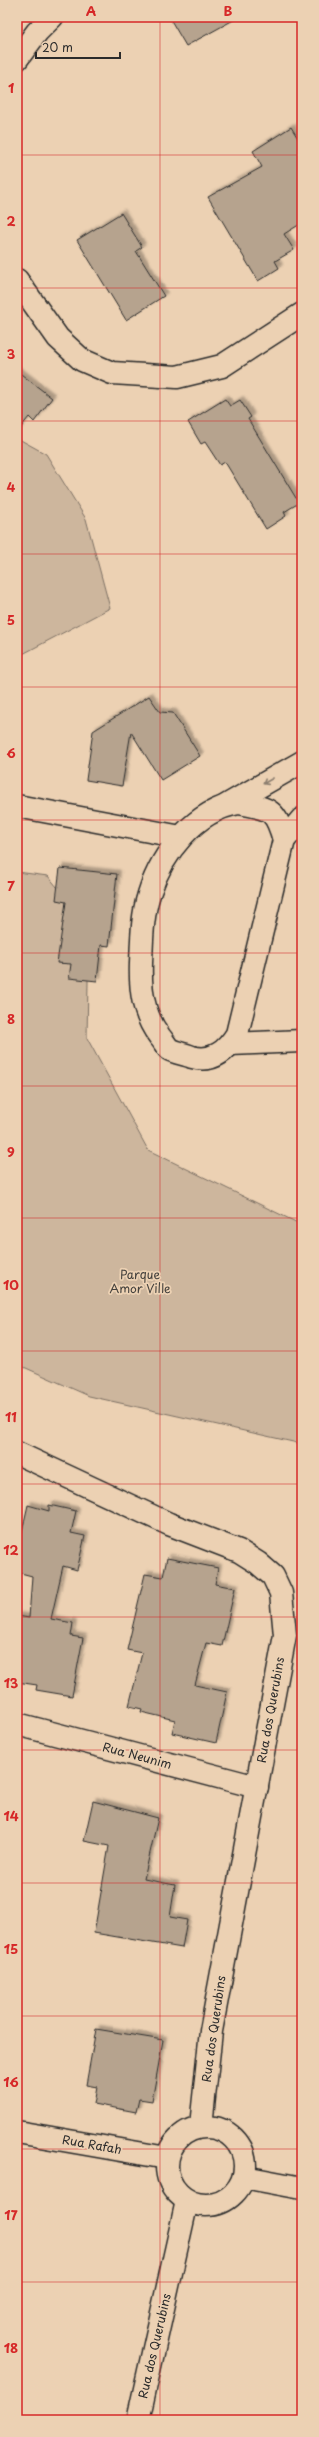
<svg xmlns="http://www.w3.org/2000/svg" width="319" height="2437" font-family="'Playpen Sans',sans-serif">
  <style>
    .green { fill: #cdb69d; stroke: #7c7064 }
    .building { fill: #b6a38e; stroke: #2b2b2b; filter: url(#shadow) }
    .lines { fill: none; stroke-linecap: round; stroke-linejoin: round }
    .minor-casing { stroke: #2b2b2b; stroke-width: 25 }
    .minor { stroke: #ecd1b3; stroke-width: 22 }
    .oneway { stroke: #8c7e6f }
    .grid { fill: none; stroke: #d62828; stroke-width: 1; stroke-opacity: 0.55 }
    .labels { text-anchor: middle; stroke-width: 3.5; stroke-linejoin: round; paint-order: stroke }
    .park-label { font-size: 12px; fill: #43403c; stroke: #ecd1b3 }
    .street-label { font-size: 12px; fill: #2b2b2b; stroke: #ecd1b3 }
    .neatline { fill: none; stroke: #d62828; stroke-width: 1.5 }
    .grid-label { font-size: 13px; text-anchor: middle; font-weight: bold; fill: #d62828 }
  </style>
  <defs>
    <filter id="shadow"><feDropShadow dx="3.5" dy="-3.5" stdDeviation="1" flood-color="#0004"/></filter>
  </defs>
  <rect width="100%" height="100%" fill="#ecd1b3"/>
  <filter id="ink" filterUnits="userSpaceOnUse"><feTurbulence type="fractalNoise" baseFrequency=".025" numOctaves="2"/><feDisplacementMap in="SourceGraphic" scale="8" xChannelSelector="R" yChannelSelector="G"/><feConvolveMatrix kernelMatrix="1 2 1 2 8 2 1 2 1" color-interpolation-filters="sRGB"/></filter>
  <g filter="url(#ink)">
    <g class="green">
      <polygon points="17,438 46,454 86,519 110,608 17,657"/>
      <polygon points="17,872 48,876 89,926 87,1038 148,1150 302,1225 302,1444 89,1396 17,1364"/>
    </g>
    <g class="building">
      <polygon points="169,17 239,17 186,46"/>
      <polygon points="291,127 302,145 302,223 284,234 294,250 275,261 279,268 258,281 208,197 262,167 253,151"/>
      <polygon points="121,213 142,247 136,251 164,296 126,320 77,240"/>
      <polygon points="17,371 52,398 34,422 29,417 17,432"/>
      <polygon points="225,399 230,406 240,400 251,417 248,419 299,503 284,512 286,516 266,529 225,462 220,465 205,442 201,444 188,422"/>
      <polygon points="149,696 160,712 173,713 200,756 161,780 131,732 122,786 86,780 93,731"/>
      <polygon points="60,868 117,874 109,946 101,945 97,981 69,978 71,964 57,963 66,902 56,900"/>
      <polygon points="28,1505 49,1511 49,1505 76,1511 71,1533 85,1536 77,1570 63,1566 51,1619 73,1623 71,1636 83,1638 72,1696 36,1690 37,1685 17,1682 17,1616 29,1618 32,1576 17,1572 17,1553"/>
      <polygon points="167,1558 218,1568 215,1584 235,1588 222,1646 206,1643 195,1685 227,1692 216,1743 172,1733 175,1720 141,1712 142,1709 129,1706 142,1653 127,1650 145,1574 163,1577"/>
      <polygon points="93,1801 158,1818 144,1879 175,1885 170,1917 187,1920 182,1948 94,1933 109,1846 84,1841"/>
      <polygon points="96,2029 163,2040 152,2101 139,2099 136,2112 94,2104 97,2087 86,2085"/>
    </g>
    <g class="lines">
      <defs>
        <g id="minor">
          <polyline points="17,59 37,32 52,17"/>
          <polyline points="17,280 58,338 82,360 112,373 177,377 222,366 302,314"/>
          <path d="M239,803c31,6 36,5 45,37l-47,194c-10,16 -24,29 -45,23 -6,-3 -17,-4 -23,-8 -3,-3 -6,-9 -9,-12 -17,-22 -20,-47 -19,-74 1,-23 1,-47 8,-69 13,-41 46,-84 90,-91z"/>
          <polyline points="227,805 302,762"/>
          <polyline points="17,806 181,837"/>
          <polyline points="284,840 302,819"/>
          <polyline points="230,1044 302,1041"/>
          <polyline points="17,1453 169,1524 239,1551 258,1563 273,1576 281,1593 285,1635 211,2031 201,2126"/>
          <polyline points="17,1724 257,1787"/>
          <circle cx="206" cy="2166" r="39"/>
          <polyline points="17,2132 167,2158"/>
          <polyline points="244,2177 302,2188"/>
          <polyline points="138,2420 187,2201"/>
        </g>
      </defs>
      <use href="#minor" class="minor-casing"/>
      <use href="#minor" class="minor"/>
    </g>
    <defs><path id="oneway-shaft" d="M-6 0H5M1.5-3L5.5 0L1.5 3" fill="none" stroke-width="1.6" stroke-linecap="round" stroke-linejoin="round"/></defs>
    <use class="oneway" href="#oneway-shaft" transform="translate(268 781) rotate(150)"/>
  </g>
  <path class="grid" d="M160,17v2403M17,155h285M17,288h285M17,421h285M17,554h285M17,687h285M17,820h285M17,953h285M17,1086h285M17,1218h285M17,1351h285M17,1484h285M17,1617h285M17,1750h285M17,1883h285M17,2016h285M17,2149h285M17,2282h285"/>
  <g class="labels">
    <g class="park-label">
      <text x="140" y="1279">Parque<tspan x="140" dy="14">Amor Ville</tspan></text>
    </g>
    <g class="street-label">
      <text transform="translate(271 1710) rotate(-80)" y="4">Rua dos Querubins</text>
      <text transform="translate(137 1756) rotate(15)" y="4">Rua Neunim</text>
      <text transform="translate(214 2029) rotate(-82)" y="4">Rua dos Querubins</text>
      <text transform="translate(92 2145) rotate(10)" y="4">Rua Rafah</text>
      <text transform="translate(155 2346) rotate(-77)" y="4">Rua dos Querubins</text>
    </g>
  </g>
  <rect width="319" height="2437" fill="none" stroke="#ecd1b3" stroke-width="44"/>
  <path d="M36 52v6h84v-6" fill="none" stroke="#2b2b2b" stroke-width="2"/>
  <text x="42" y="52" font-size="12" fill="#2b2b2b" stroke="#ecd1b3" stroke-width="3" paint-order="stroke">20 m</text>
  <rect x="22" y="22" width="275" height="2393" class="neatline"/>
  <g class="grid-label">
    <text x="91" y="16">A</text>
    <text x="228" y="16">B</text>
    <text x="11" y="93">1</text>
    <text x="11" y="226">2</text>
    <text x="11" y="359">3</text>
    <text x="11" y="492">4</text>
    <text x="11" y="625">5</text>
    <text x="11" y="758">6</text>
    <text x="11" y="891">7</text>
    <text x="11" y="1024">8</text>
    <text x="11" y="1157">9</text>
    <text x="11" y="1290">10</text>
    <text x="11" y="1422">11</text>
    <text x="11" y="1555">12</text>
    <text x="11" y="1688">13</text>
    <text x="11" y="1821">14</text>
    <text x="11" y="1954">15</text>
    <text x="11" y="2087">16</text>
    <text x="11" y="2220">17</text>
    <text x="11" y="2353">18</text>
  </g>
</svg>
